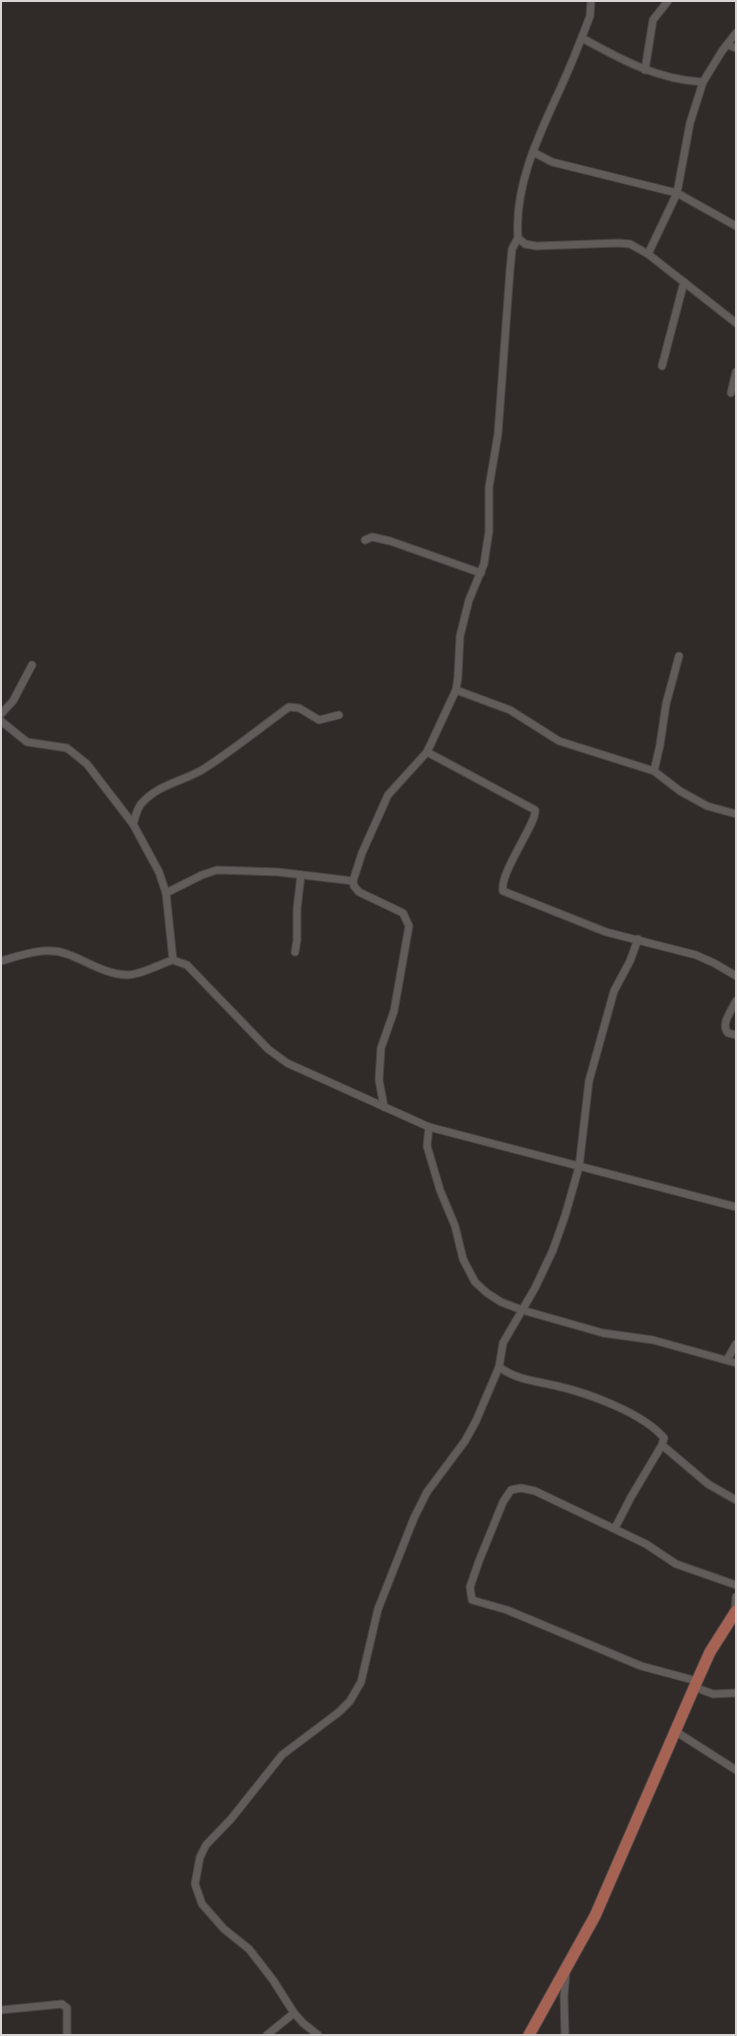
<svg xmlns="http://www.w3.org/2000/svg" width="737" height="2036" font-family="'Exo 2',sans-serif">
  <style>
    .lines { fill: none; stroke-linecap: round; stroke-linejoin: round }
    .minor-casing { stroke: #4a4544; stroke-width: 9 }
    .primary-casing { stroke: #4a4544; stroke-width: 13 }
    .minor { stroke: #615b59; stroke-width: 7 }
    .primary { stroke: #a66354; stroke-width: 11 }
  </style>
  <rect width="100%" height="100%" fill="#302a29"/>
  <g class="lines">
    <defs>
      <g id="minor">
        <path d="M591,1l-1,15c-9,24 -18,47 -29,71 -21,46 -47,97 -43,151l7,6 11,2 83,-3 11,1 18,10 88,69"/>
        <path d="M582,38c38,21 76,42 121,44"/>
        <polyline points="728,45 736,48"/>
        <polyline points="645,70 653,20 668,1"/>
        <polyline points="533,152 552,162 677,193 736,226"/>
        <polyline points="648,254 677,193 690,123 703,82 722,51 736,33"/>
        <polyline points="662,366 684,282"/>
        <polyline points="731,393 736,372"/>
        <polyline points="365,540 372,537 390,541 481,573"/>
        <polyline points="456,690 510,710 559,741 654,771 680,791 707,806 736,814"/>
        <polyline points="1,714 13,701 32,665"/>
        <polyline points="1,721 27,742 67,748 87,764 133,824 159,872 166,893 173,960"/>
        <path d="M427,752l108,58c3,11 -36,63 -32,81l103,41 90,23 18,8 22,13"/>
        <polyline points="654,771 660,745 666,704 679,656"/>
        <path d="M133,824c2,-6 4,-15 8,-20 16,-19 40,-22 61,-34 30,-19 58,-42 87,-63l10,1 20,12 20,-5"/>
        <polyline points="166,893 202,875 217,870 278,872 353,881"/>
        <polyline points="295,952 297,940 297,909 301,875"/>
        <path d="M1,961c21,-6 44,-15 66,-7 20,7 37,20 60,21 15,0 32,-11 46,-15l14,5 81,84 19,14 142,64 307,80"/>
        <path d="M736,1001c-4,9 -16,23 -8,32l8,2"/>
        <polyline points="384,1107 379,1080 381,1048 394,1011 409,926 403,913 359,892 354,886 353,881 362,853 388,795 427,752 456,690 458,677 460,636 469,600 484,564 489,531 489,487 498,434 510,270 512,249 518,238"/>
        <polyline points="429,1127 427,1146 440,1190 455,1226 463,1259 475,1282 487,1293 501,1302 522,1310 603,1333 653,1340 736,1363"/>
        <polyline points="727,1360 736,1344"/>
        <path d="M499,1367c18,13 37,14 58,19 31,7 86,27 107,52l-2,7 -31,52 -16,31"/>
        <polyline points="662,1445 708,1484 736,1500"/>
        <polyline points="735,1612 736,1597"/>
        <polyline points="697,1681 641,1666 507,1610 472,1600 470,1587 479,1561 503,1502 511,1490 521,1488 535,1491 646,1544 676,1564 736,1585"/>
        <polyline points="694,1687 713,1694 736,1693"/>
        <polyline points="675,1731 736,1770"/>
        <polyline points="1,2010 62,2004 67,2008 67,2035"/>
        <polyline points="267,2035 294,2013"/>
        <polyline points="318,2035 303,2023 294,2013 273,1980 249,1949 224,1929 202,1904 195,1884 200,1857 206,1845 231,1819 282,1755 339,1712 350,1701 361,1682 378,1609 414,1518 427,1492 465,1441 476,1421 499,1367 503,1343 535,1288 553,1250 565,1216 579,1167 589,1081 614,991 630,961 638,939"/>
        <polyline points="565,2035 564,1996 566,1972"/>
      </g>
      <polyline id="primary" points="529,2035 595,1916 697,1681 710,1652 736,1611"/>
    </defs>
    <use href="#minor" class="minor-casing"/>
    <use href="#primary" class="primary-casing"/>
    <use href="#minor" class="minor"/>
    <use href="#primary" class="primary"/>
  </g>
  <rect width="737" height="2036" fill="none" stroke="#d9d5d4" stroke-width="4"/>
</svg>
